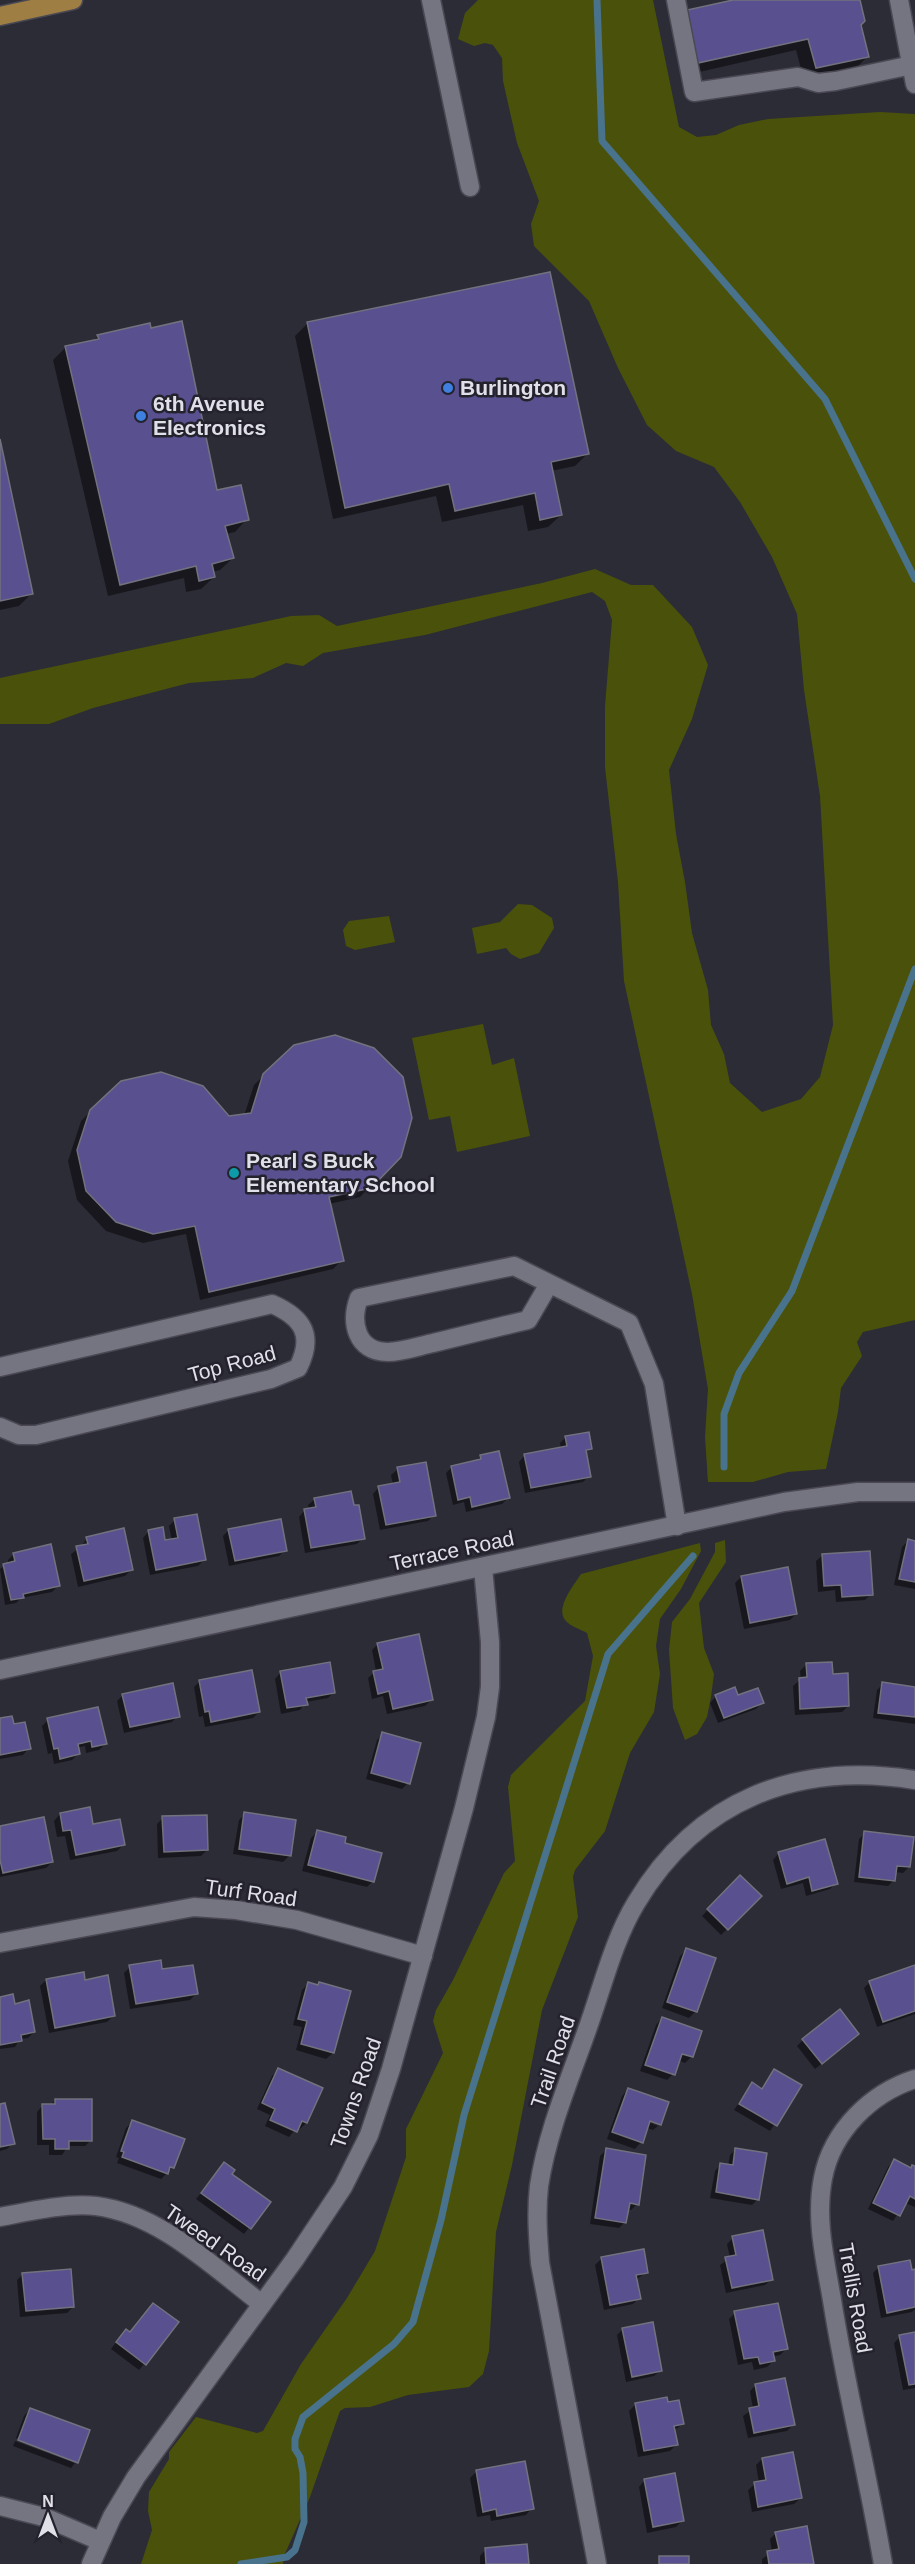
<svg xmlns="http://www.w3.org/2000/svg" width="915" height="2564" font-family="Arial,sans-serif">
  <style>
    .green { fill: #4a510a }
    .shadow { fill: #0007 }
    .lines { fill: none; stroke-linecap: round; stroke-linejoin: round }
    .stream { stroke: #49738c; stroke-width: 7 }
    .building { fill: #58508f; stroke: #72717e; stroke-width: 1.5 }
    .minor-casing { stroke: #4a4953; stroke-width: 21 }
    .major-casing { stroke: #4a4953; stroke-width: 21 }
    .minor { stroke: #757582; stroke-width: 18 }
    .major { stroke: #9f7e44; stroke-width: 18 }
    .shop-dot { fill: #3f7fe0; stroke: #23222d; stroke-width: 2 }
    .culture-dot { fill: #0f9aa8; stroke: #23222d; stroke-width: 2 }
    .labels { text-anchor: middle; stroke-width: 5; stroke-linejoin: round; paint-order: stroke }
    .poi-label { font-size: 21px; font-weight: bold; fill: #e0e0e8; stroke: #23222d; text-anchor: start }
    .street-label { font-size: 21px; fill: #e0e0e8; stroke: #23222d }
  </style>
  <rect width="100%" height="100%" fill="#2c2c37"/>
  <g class="green">
    <polygon points="478,0 653,0 679,127 697,137 716,135 739,125 768,119 880,112 915,114 915,1320 863,1332 857,1342 862,1356 841,1388 838,1412 826,1469 788,1472 753,1482 708,1482 705,1437 708,1389 692,1294 624,981 618,882 605,767 605,706 612,620 605,601 592,592 425,635 323,653 303,666 286,663 253,678 189,683 93,708 49,724 0,724 0,678 291,616 319,615 337,626 542,583 595,569 631,585 653,585 692,627 708,665 692,719 669,770 676,834 685,882 692,933 708,990 711,1025 724,1054 730,1083 762,1112 801,1099 820,1077 833,1025 820,796 804,690 797,614 772,557 740,502 714,467 676,451 647,425 618,368 589,301 534,246 531,224 539,201 517,143 503,81 502,58 493,45 485,43 474,46 458,39 465,13"/>
    <polygon points="518,904 532,905 552,918 554,928 539,953 520,959 511,954 506,948 477,954 472,928 500,922"/>
    <polygon points="389,916 395,942 355,950 346,946 343,930 349,921"/>
    <polygon points="483,1024 492,1065 514,1058 530,1136 457,1152 450,1116 429,1120 412,1038"/>
    <polygon points="725,1540 726,1562 699,1603 704,1648 714,1674 711,1697 707,1717 697,1734 685,1740 673,1708 669,1650 672,1622 690,1599 715,1552 715,1543"/>
    <path d="M700,1543l1,8 -20,38 -21,30 -4,27 4,28 -6,38 -24,41 -25,78 -30,39 -2,7 5,40 -36,93 -30,155 -16,67 -7,119 -6,23 -14,13 -61,8 -38,12 -25,1 -5,3 -30,86 -26,59 -1,8h-142l11,-34 -4,-19 1,-19 20,-33v-7l27,-35 61,16 6,-2 38,-67 46,-66 28,-47 31,-94v-28l37,-76 -10,-32 3,-11 17,-30 51,-107 11,-12 -7,-74 3,-12 74,-74 8,-45 -6,-23c-7,-4 -17,-7 -21,-12 -12,-12 8,-36 15,-47z"/>
  </g>
  <g class="shadow">
    <polygon points="740,0 859,0 859,24 867,57 855,69 804,80 796,50 686,75 675,24"/>
    <polygon points="307,324 587,454 575,466 551,471 561,515 548,527 528,531 523,505 442,522 436,496 333,519 295,336"/>
    <polygon points="98,336 216,492 247,519 235,532 226,534 233,558 220,570 212,572 214,577 201,589 186,592 184,578 108,596 53,360 65,348 92,342"/>
    <polygon points="0,446 32,593 19,606 0,610"/>
    <polygon points="264,1075 399,1157 360,1197 329,1204 342,1260 333,1269 200,1300 186,1234 143,1243 106,1231 77,1200 68,1161 81,1121 91,1111 229,1118 244,1116 254,1085"/>
    <polygon points="566,1437 590,1448 585,1453 589,1476 583,1482 525,1493 519,1462 525,1455 561,1449 560,1443"/>
    <polygon points="481,1456 508,1498 502,1504 466,1512 464,1502 453,1505 446,1473 452,1467 475,1462"/>
    <polygon points="398,1469 434,1515 428,1521 380,1530 373,1494 379,1487 393,1485 391,1475"/>
    <polygon points="315,1499 353,1507 363,1538 357,1544 305,1553 299,1517 305,1510 309,1510 308,1505"/>
    <polygon points="175,1520 204,1560 198,1566 150,1575 143,1538 149,1531 164,1542 172,1541 169,1526"/>
    <polygon points="229,1530 285,1550 279,1556 229,1566 223,1536"/>
    <polygon points="87,1538 131,1570 125,1576 78,1587 71,1554 81,1547"/>
    <polygon points="908,1541 915,1542 915,1589 894,1585 902,1547"/>
    <polygon points="14,1554 58,1586 52,1592 21,1598 16,1603 5,1605 0,1569 8,1564 8,1560"/>
    <polygon points="823,1555 871,1594 865,1600 836,1602 835,1590 818,1592 816,1561"/>
    <polygon points="741,1577 796,1614 790,1620 744,1629 735,1583"/>
    <polygon points="378,1644 431,1700 425,1706 387,1714 383,1696 372,1699 368,1678 376,1671 372,1650"/>
    <polygon points="806,1665 831,1676 848,1706 842,1712 795,1715 793,1686 801,1679 800,1671"/>
    <polygon points="281,1672 334,1692 328,1698 306,1702 300,1710 281,1714 275,1679"/>
    <polygon points="200,1681 259,1712 253,1718 205,1727 203,1716 199,1717 194,1687"/>
    <polygon points="883,1684 915,1688 915,1724 873,1718 877,1690"/>
    <polygon points="123,1695 178,1716 172,1722 124,1733 117,1701"/>
    <polygon points="716,1696 737,1697 762,1703 756,1709 718,1723 710,1703"/>
    <polygon points="0,1720 13,1726 29,1748 23,1755 0,1759"/>
    <polygon points="48,1720 105,1744 99,1750 86,1753 85,1746 77,1748 78,1754 72,1760 54,1764 52,1753 48,1754 42,1726"/>
    <polygon points="383,1734 408,1783 402,1789 366,1779 377,1740"/>
    <polygon points="60,1814 92,1825 123,1845 117,1851 70,1860 65,1836 57,1837 54,1821"/>
    <polygon points="245,1814 289,1856 283,1862 233,1854 239,1820"/>
    <polygon points="163,1818 207,1850 201,1856 158,1858 157,1824"/>
    <polygon points="0,1828 52,1862 46,1868 0,1877"/>
    <polygon points="317,1832 373,1881 367,1887 302,1871 311,1838"/>
    <polygon points="865,1833 909,1867 903,1873 895,1872 894,1880 888,1886 854,1882 859,1839"/>
    <polygon points="779,1853 836,1883 830,1889 806,1896 803,1883 781,1889 773,1860"/>
    <polygon points="740,1877 760,1896 721,1935 702,1916"/>
    <polygon points="686,1950 714,1959 695,2012 689,2018 662,2008 680,1956"/>
    <polygon points="130,1967 161,1971 196,1994 190,2000 130,2009 124,1973"/>
    <polygon points="915,1967 915,2014 877,2027 864,1988 870,1982"/>
    <polygon points="46,1980 84,1982 114,2015 107,2022 49,2033 40,1986"/>
    <polygon points="308,1984 350,1992 333,2053 326,2059 296,2050 302,2027 293,2025 302,1990"/>
    <polygon points="0,1998 14,2005 34,2032 28,2038 20,2039 15,2047 0,2049"/>
    <polygon points="662,2018 692,2056 685,2063 678,2060 673,2074 667,2080 640,2071 656,2025"/>
    <polygon points="803,2040 851,2040 815,2069 797,2046"/>
    <polygon points="279,2070 306,2123 300,2129 297,2127 289,2137 265,2126 270,2115 257,2109 272,2076"/>
    <polygon points="775,2071 800,2086 770,2131 734,2110 752,2084 761,2090"/>
    <polygon points="628,2089 667,2103 658,2125 658,2122 644,2117 643,2120 658,2126 653,2130 647,2128 641,2142 635,2149 607,2139 622,2096"/>
    <polygon points="56,2100 91,2140 85,2146 68,2146 62,2155 49,2155 49,2145 37,2145 37,2112 43,2105 50,2105"/>
    <polygon points="0,2106 13,2143 7,2149 0,2151"/>
    <polygon points="132,2122 173,2167 161,2179 117,2163 119,2158 116,2157 126,2128"/>
    <polygon points="736,2149 758,2199 752,2205 710,2198 715,2171 721,2164 728,2166 730,2155"/>
    <polygon points="606,2150 637,2204 631,2210 627,2210 625,2222 619,2228 590,2224 600,2156"/>
    <polygon points="894,2161 910,2169 915,2168 915,2207 905,2203 893,2221 868,2209 888,2167"/>
    <polygon points="224,2164 230,2174 269,2202 244,2234 196,2199"/>
    <polygon points="733,2238 772,2279 765,2285 726,2293 720,2265 730,2258 727,2244"/>
    <polygon points="602,2258 646,2272 636,2280 639,2298 633,2304 604,2310 595,2265"/>
    <polygon points="879,2267 915,2271 915,2309 912,2312 881,2318 873,2273"/>
    <polygon points="23,2274 73,2307 67,2313 20,2317 17,2280"/>
    <polygon points="735,2313 786,2349 780,2355 772,2357 773,2361 767,2367 754,2370 752,2362 738,2365 729,2319"/>
    <polygon points="177,2323 139,2370 111,2349 120,2337"/>
    <polygon points="623,2329 661,2370 654,2376 626,2382 617,2335"/>
    <polygon points="915,2334 915,2388 903,2390 894,2343 900,2337"/>
    <polygon points="756,2385 793,2425 787,2431 748,2438 743,2416 753,2409 750,2391"/>
    <polygon points="667,2404 683,2424 673,2431 676,2445 670,2451 638,2457 629,2411 635,2405"/>
    <polygon points="30,2409 88,2431 76,2463 76,2460 16,2438 24,2416"/>
    <polygon points="15,2441 75,2463 71,2468 13,2446"/>
    <polygon points="762,2459 801,2498 794,2504 752,2512 748,2490 755,2484 759,2483 756,2465"/>
    <polygon points="476,2472 532,2508 526,2515 491,2521 490,2515 477,2517 470,2478"/>
    <polygon points="645,2480 682,2521 676,2527 647,2533 639,2487"/>
    <polygon points="776,2533 813,2564 762,2564 762,2559 772,2552 770,2539"/>
    <polygon points="486,2549 527,2564 480,2564 480,2556"/>
  </g>
  <g class="lines">
    <g class="stream">
      <polyline points="597,0 602,141 825,399 915,579"/>
      <polyline points="724,1467 724,1414 739,1373 792,1291 915,969"/>
      <polyline points="241,2564 287,2557 295,2550 304,2522 303,2473 300,2457 295,2449 295,2439 303,2417 394,2344 413,2322 441,2220 464,2115 608,1654 693,1556"/>
    </g>
  </g>
  <g class="building">
    <polygon points="733,0 860,0 865,21 861,25 869,57 816,68 808,39 698,63 687,10"/>
    <polygon points="550,272 589,454 551,462 562,515 540,520 535,493 455,511 449,484 345,508 307,322"/>
    <polygon points="182,321 217,490 241,485 249,520 225,526 234,558 212,564 215,577 199,581 196,566 120,585 65,346 99,339 97,335 150,323 151,328"/>
    <polygon points="0,439 33,594 0,601"/>
    <polygon points="335,1035 374,1048 403,1077 412,1118 401,1157 371,1188 329,1197 344,1261 209,1292 195,1226 153,1234 116,1222 86,1191 77,1150 90,1110 121,1081 161,1072 203,1086 229,1116 251,1113 263,1074 294,1045"/>
    <polygon points="589,1432 592,1449 586,1450 591,1477 531,1488 524,1454 567,1446 565,1436"/>
    <polygon points="499,1451 510,1498 472,1507 470,1497 458,1500 451,1466 481,1459 480,1455"/>
    <polygon points="426,1462 436,1516 386,1525 378,1486 400,1482 397,1467"/>
    <polygon points="351,1491 354,1505 359,1505 365,1539 311,1548 304,1509 316,1507 314,1498"/>
    <polygon points="197,1514 206,1560 156,1570 148,1530 163,1527 165,1540 178,1538 174,1518"/>
    <polygon points="281,1519 287,1551 235,1561 228,1529"/>
    <polygon points="124,1528 133,1570 84,1581 76,1546 88,1544 86,1537"/>
    <polygon points="908,1539 915,1541 915,1582 899,1579"/>
    <polygon points="51,1544 60,1586 23,1594 24,1598 11,1600 3,1564 15,1561 13,1553"/>
    <polygon points="870,1551 873,1595 842,1597 841,1585 824,1586 822,1554"/>
    <polygon points="788,1567 797,1614 750,1623 741,1576"/>
    <polygon points="419,1634 433,1700 393,1709 389,1691 378,1694 373,1671 383,1669 377,1643"/>
    <polygon points="330,1662 335,1693 306,1698 308,1705 287,1708 280,1671"/>
    <polygon points="832,1662 833,1674 848,1673 849,1706 800,1709 799,1678 807,1677 806,1663"/>
    <polygon points="252,1670 260,1712 211,1722 209,1711 205,1712 199,1680"/>
    <polygon points="882,1682 915,1687 915,1717 878,1713"/>
    <polygon points="173,1683 180,1717 130,1727 122,1694"/>
    <polygon points="735,1687 738,1695 758,1688 764,1703 724,1718 715,1695"/>
    <polygon points="98,1707 107,1744 92,1747 91,1741 78,1744 80,1754 60,1759 58,1748 54,1749 47,1718"/>
    <polygon points="12,1716 14,1724 25,1722 31,1749 0,1755 0,1718"/>
    <polygon points="382,1732 421,1743 410,1784 371,1773"/>
    <polygon points="90,1807 93,1824 120,1819 125,1845 76,1855 71,1830 63,1831 60,1813"/>
    <polygon points="244,1812 296,1820 291,1856 239,1849"/>
    <polygon points="207,1815 208,1850 164,1852 162,1816"/>
    <polygon points="44,1817 53,1862 3,1873 0,1860 0,1826"/>
    <polygon points="317,1830 346,1837 345,1843 382,1853 374,1882 308,1865"/>
    <polygon points="864,1831 914,1837 910,1867 897,1866 895,1881 859,1877"/>
    <polygon points="825,1839 838,1884 812,1891 809,1877 787,1884 778,1852"/>
    <polygon points="740,1875 762,1896 728,1930 707,1909"/>
    <polygon points="686,1948 716,1958 697,2012 667,2002"/>
    <polygon points="161,1960 162,1969 193,1965 198,1994 136,2004 129,1965"/>
    <polygon points="915,1965 915,2011 883,2022 869,1981"/>
    <polygon points="84,1972 85,1980 108,1975 115,2016 55,2028 46,1979"/>
    <polygon points="308,1982 318,1985 319,1982 351,1991 334,2053 301,2044 307,2021 298,2019"/>
    <polygon points="13,1994 15,2004 29,2000 35,2032 21,2035 22,2041 0,2045 0,1997"/>
    <polygon points="840,2009 859,2034 822,2064 802,2039"/>
    <polygon points="662,2017 702,2031 693,2057 682,2054 675,2075 645,2065"/>
    <polygon points="278,2068 323,2088 307,2123 302,2121 297,2132 270,2120 275,2109 262,2103"/>
    <polygon points="774,2069 802,2085 777,2126 739,2104 752,2082 762,2089"/>
    <polygon points="628,2088 669,2102 661,2125 650,2121 643,2143 612,2132"/>
    <polygon points="55,2099 92,2099 92,2141 69,2141 69,2149 55,2149 55,2139 43,2139 42,2104 55,2104"/>
    <polygon points="5,2103 15,2144 0,2147 0,2104"/>
    <polygon points="132,2120 185,2139 174,2168 170,2167 168,2174 122,2157 124,2152 121,2151"/>
    <polygon points="606,2148 646,2155 639,2205 630,2203 626,2223 595,2218"/>
    <polygon points="735,2148 767,2153 759,2200 716,2192 720,2163 733,2165"/>
    <polygon points="894,2159 911,2168 912,2165 915,2166 915,2199 910,2196 900,2216 873,2203"/>
    <polygon points="224,2162 235,2170 232,2174 271,2202 251,2229 201,2193"/>
    <polygon points="763,2230 773,2280 732,2288 725,2257 736,2255 732,2236"/>
    <polygon points="644,2249 648,2273 636,2275 641,2299 610,2305 601,2257"/>
    <polygon points="910,2260 912,2270 915,2269 915,2307 887,2313 878,2266"/>
    <polygon points="71,2269 74,2307 26,2311 22,2273"/>
    <polygon points="153,2303 179,2322 146,2365 116,2342 126,2329 130,2332"/>
    <polygon points="778,2303 788,2349 773,2352 775,2361 760,2364 758,2357 744,2359 734,2311"/>
    <polygon points="653,2322 662,2371 632,2377 622,2328"/>
    <polygon points="915,2332 915,2384 909,2385 899,2335"/>
    <polygon points="785,2378 795,2425 754,2433 749,2408 759,2406 755,2384"/>
    <polygon points="667,2397 668,2402 679,2400 684,2424 674,2426 678,2445 644,2451 635,2403"/>
    <polygon points="30,2408 90,2430 78,2463 18,2440"/>
    <polygon points="793,2452 802,2498 758,2507 754,2482 766,2480 762,2458"/>
    <polygon points="525,2461 534,2509 497,2516 496,2509 483,2512 476,2470"/>
    <polygon points="675,2473 684,2521 653,2527 644,2479"/>
    <polygon points="807,2526 814,2564 769,2564 767,2551 779,2549 775,2532"/>
    <polygon points="527,2544 529,2564 486,2564 485,2548"/>
    <rect x="659" y="2556" width="30" height="8"/>
  </g>
  <g class="lines">
    <defs>
      <g id="minor">
        <polyline points="431,0 470,187"/>
        <polyline points="676,0 694,92 798,77 818,83 836,81 912,65"/>
        <polyline points="899,0 915,84"/>
        <path d="M549,1284l-21,36c-31,7 -63,15 -95,23 -14,3 -31,9 -45,9 -32,0 -38,-30 -29,-54l155,-32 115,57 25,61 23,142"/>
        <path d="M0,1367l272,-63c32,14 42,32 26,64l-27,11 -235,56h-17l-19,-8"/>
        <polyline points="0,1670 784,1502 858,1492 915,1492"/>
        <polyline points="0,1943 194,1907 236,1910 297,1920 423,1956"/>
        <path d="M0,2217c31,-6 65,-14 96,-11 64,8 117,61 166,98"/>
        <polyline points="0,2506 44,2517 100,2541"/>
        <polyline points="91,2564 112,2517 136,2477 295,2259 343,2187 369,2135 391,2069 464,1808 486,1717 490,1687 490,1642 483,1568"/>
        <path d="M597,2564l-57,-301c-2,-25 -4,-51 -1,-77 8,-53 30,-105 48,-156 15,-41 26,-89 49,-127 62,-104 162,-142 279,-123"/>
        <path d="M883,2564c-15,-89 -37,-176 -51,-264 -7,-41 -17,-81 -9,-122 9,-47 48,-85 92,-99"/>
      </g>
      <polyline id="major" points="0,16 73,0"/>
    </defs>
    <use href="#minor" class="minor-casing"/>
    <use href="#major" class="major-casing"/>
    <use href="#minor" class="minor"/>
    <use href="#major" class="major"/>
  </g>
  <g class="shop-dot">
    <circle cx="448" cy="388" r="6"/>
    <circle cx="141" cy="416" r="6"/>
  </g>
  <circle class="culture-dot" cx="234" cy="1173" r="6"/>
  <g class="labels">
    <g class="poi-label">
      <text x="460" y="395">Burlington</text>
      <text x="153" y="411">6th Avenue<tspan x="153" dy="24">Electronics</tspan></text>
      <text x="246" y="1168">Pearl S Buck<tspan x="246" dy="24">Elementary School</tspan></text>
    </g>
    <g class="street-label">
      <text transform="translate(232 1364) rotate(-15)" y="7">Top Road</text>
      <text transform="translate(452 1551) rotate(-12)" y="7">Terrace Road</text>
      <text transform="translate(251 1893) rotate(8)" y="7">Turf Road</text>
      <text transform="translate(553 2062) rotate(-71)" y="7">Trail Road</text>
      <text transform="translate(356 2093) rotate(-71)" y="7">Towns Road</text>
      <text transform="translate(215 2243) rotate(35)" y="7">Tweed Road</text>
      <text transform="translate(855 2298) rotate(80)" y="7">Trellis Road</text>
    </g>
  </g>
  <g transform="translate(48 2516)" stroke="#23222d" stroke-width="4.5" paint-order="stroke">
  <path d="M0-4.5L10 22L0 15L-10 22Z" fill="#e0e0e8"/>
  <text y="-9" font-size="16" font-weight="bold" text-anchor="middle" fill="#e0e0e8">N</text>
  </g>
</svg>
